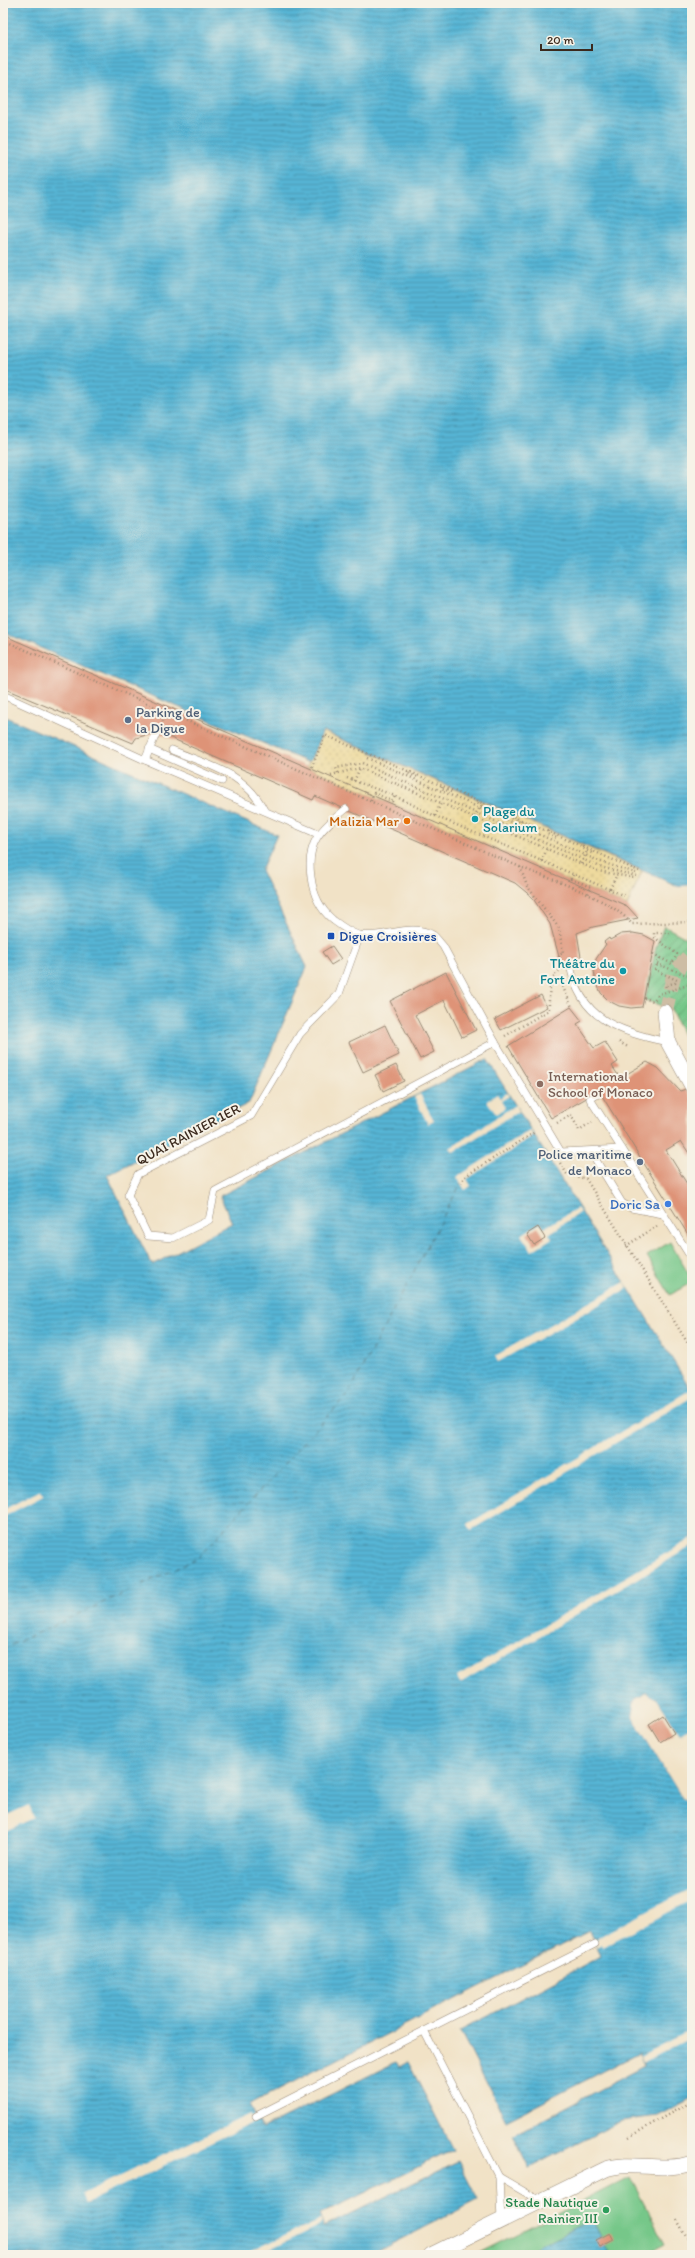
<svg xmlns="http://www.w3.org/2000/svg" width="695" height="2258" font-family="Itim,sans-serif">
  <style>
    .grass { fill: #76c789; stroke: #587854 }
    .sand { fill: url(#sand-dots); stroke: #94825e }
    .garden { fill: url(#garden-furrows); stroke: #587854 }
    .water { fill: url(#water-rules); stroke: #48707a }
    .pier { fill: #f1e2c6 }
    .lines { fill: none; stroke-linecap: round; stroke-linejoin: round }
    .ferry { stroke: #445b5e; stroke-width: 1; stroke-dasharray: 5 4; stroke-linecap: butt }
    .building { fill: #de9377 }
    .street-tunnel { stroke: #cdbda4; stroke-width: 15; stroke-dasharray: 15 8; stroke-linecap: butt }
    .lane-casing { stroke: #968672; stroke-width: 8 }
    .street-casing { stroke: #968672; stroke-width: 16 }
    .path { stroke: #968672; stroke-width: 2.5; stroke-dasharray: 1 3; stroke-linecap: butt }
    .lane { stroke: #fff; stroke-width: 7 }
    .street { stroke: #fff; stroke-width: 15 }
    .service-dot { fill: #5c6f8a; stroke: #f7f3e8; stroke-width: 1.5 }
    .culture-dot { fill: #0f9aa8; stroke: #f7f3e8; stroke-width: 1.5 }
    .food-dot { fill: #e8710a; stroke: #f7f3e8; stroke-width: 1.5 }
    .transit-dot { fill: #1a4fb4; stroke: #f7f3e8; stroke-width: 1.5 }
    .education-dot { fill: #8d6e63; stroke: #f7f3e8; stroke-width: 1.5 }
    .shop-dot { fill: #3f7fe0; stroke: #f7f3e8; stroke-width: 1.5 }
    .leisure-dot { fill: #2e9e5b; stroke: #f7f3e8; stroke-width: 1.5 }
    .labels { text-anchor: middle; stroke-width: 4; stroke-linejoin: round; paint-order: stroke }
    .service-label { font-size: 14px; fill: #4e5e75; stroke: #f7f3e8; text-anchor: start }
    .culture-label { font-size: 14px; fill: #0d838f; stroke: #f7f3e8; text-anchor: start }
    .food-label { font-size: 14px; fill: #c56008; stroke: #f7f3e8; text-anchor: end }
    .transit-label { font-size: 14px; fill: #164399; stroke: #f7f3e8; text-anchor: start }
    .education-label { font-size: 14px; fill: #785e54; stroke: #f7f3e8; text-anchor: start }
    .street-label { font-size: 14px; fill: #3b2a1e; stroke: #f7f3e8 }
    .shop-label { font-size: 14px; fill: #366cbe; stroke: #f7f3e8; text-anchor: end }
    .leisure-label { font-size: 14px; fill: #27864d; stroke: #f7f3e8; text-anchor: end }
  </style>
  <defs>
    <pattern id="sand-dots" width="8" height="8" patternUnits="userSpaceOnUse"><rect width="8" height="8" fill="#eeda9e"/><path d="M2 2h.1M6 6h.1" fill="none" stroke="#cdbb88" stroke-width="1.8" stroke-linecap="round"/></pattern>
    <pattern id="garden-furrows" width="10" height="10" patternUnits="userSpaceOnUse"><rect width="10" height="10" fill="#76c789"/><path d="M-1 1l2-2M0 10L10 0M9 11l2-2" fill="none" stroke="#62a26f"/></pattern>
    <pattern id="water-rules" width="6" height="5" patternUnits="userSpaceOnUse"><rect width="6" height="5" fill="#56b5d5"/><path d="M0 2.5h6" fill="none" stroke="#4893ac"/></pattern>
  </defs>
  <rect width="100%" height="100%" fill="#f7f3e8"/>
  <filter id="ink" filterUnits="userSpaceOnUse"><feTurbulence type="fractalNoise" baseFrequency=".025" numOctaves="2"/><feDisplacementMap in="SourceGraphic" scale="8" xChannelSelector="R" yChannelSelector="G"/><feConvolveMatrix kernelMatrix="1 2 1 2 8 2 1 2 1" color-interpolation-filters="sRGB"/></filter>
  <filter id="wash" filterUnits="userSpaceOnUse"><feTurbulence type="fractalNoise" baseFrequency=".012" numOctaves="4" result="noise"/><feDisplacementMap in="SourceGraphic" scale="16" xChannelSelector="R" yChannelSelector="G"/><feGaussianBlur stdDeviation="0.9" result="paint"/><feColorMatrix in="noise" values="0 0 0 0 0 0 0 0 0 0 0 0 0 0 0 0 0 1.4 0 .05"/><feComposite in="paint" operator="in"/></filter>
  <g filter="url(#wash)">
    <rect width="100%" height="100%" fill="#f1e2c6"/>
    <g class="grass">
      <polygon points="670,1242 692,1280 692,1282 670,1295 647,1256"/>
      <polygon points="630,2177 665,2244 644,2255 476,2255"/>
    </g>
    <polygon class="sand" points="322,731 642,871 627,906 307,767"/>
    <polygon class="garden" points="664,926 686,938 692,945 692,1055 671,1009 645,1000 656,947"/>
    <g class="water">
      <polygon points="3,3 692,3 692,884 678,886 323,731 310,761 305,761 3,632"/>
      <polygon points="3,716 277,835 261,870 307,967 249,1103 107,1175 152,1265 232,1223 220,1196 487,1059 690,1388 692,1397 692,1727 680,1735 657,1699 646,1693 635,1700 632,1716 683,1799 692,1802 692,2098 657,2116 621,2121 529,2168 513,2135 644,2066 639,2053 506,2121 460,2031 601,1956 589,1931 250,2104 262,2129 396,2062 399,2067 408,2062 453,2150 319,2215 324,2227 458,2161 478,2200 371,2255 3,2255"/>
      <polygon points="592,2219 610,2255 520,2255"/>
    </g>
    <g class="pier">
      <polygon points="507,1093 509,1096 501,1101 505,1108 496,1114 487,1101 497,1094 500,1098"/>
      <polygon points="420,1094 434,1121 428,1124 414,1097"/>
      <polygon points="515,1105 519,1111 453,1152 450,1148"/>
      <polygon points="531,1131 533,1136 528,1140 467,1179 471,1186 465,1190 457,1177 524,1134"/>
      <polygon points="577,1208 580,1212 549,1234 552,1238 532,1251 521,1235 540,1223 544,1228"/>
      <polygon points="625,1282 628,1288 498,1362 495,1356"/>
      <polygon points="690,1390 692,1397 471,1530 468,1524"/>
      <polygon points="41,1490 43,1496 3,1517 3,1510"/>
      <polygon points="692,1538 692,1546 460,1683 457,1677"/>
      <polygon points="646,1693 657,1699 680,1734 692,1727 692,1729 679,1736 656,1701 646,1695 637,1701 634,1716 684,1797 692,1800 692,1802 683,1799 632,1716 635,1700"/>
      <polygon points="29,1805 34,1818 3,1832 3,1817"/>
      <polygon points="692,1888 692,1900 602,1947 601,1944 597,1947 594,1941 597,1938"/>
      <polygon points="692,2029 692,2037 643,2062 640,2056"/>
      <polygon points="250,2114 251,2117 255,2115 257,2118 253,2120 254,2122 86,2203 82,2194"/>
      <polygon points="320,2219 322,2222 318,2226 258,2255 243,2255"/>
    </g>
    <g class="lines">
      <polyline class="ferry" points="3,1649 197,1559 349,1393 461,1183"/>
    </g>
    <g id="blocks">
      <g class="building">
        <polygon points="3,635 627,906 638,918 593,927 577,933 582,963 561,964 550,924 532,897 515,883 315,796 313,800 157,732 136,738 133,743 3,688"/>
        <polygon points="633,933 644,935 655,941 642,1007 631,1008 619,1006 609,1001 601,993 596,982 594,971 596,959 606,944 604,942 609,938 610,940 621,934"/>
        <polygon points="332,946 341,959 331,965 322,952"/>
        <polygon points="446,972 476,1030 462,1037 444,1000 415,1015 434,1052 420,1059 390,1001"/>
        <polygon points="541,995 547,1007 501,1030 495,1019"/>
        <polygon points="571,1007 582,1021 577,1024 594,1048 605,1042 618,1062 612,1066 620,1078 647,1062 658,1068 680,1091 686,1089 692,1099 692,1158 681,1141 666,1150 692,1192 692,1241 599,1091 551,1118 508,1046"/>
        <polygon points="385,1025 399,1055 363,1072 349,1042"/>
        <polygon points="396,1065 404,1081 383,1091 375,1075"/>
        <polygon points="538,1227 545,1238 534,1245 527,1234"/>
        <polygon points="663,1715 674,1733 660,1742 649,1724"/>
        <polygon points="610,2233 614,2240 600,2247 596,2240"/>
      </g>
    </g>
  </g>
  <g filter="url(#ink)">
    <use href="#blocks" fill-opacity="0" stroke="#968672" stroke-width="1"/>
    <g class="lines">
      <polyline class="street-tunnel" points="665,1012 674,974 692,952"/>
      <defs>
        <g id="lane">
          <polyline points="3,695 145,760 318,834"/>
          <polyline points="149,749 222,781"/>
          <path d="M172,750c36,15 74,23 92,60"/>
          <polyline points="145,760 157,732"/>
          <path d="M346,809c-26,21 -40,33 -35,68 2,17 9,32 22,43 8,6 17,13 26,15 23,4 53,-13 74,0 3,2 7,8 10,11l52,96 66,110 61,-3 70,110"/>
          <polyline points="360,935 339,994 300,1034 251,1116 138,1174 128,1195 148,1236 173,1238 209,1220 215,1191 495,1042"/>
          <path d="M570,964c9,55 49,68 98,78"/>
          <polyline points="598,1094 590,1099 622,1149"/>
          <polyline points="591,1152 622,1203 631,1208 663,1214"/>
          <polyline points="424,2031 499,2177"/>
          <polyline points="256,2116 595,1944"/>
          <polyline points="501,2220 499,2177 540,2201"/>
        </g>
        <g id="street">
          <polyline points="665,1012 668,1042 692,1086"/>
          <path d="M431,2255l175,-86c25,-9 57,4 86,-6"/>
        </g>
      </defs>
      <use href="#lane" class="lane-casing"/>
      <use href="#street" class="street-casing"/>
      <g class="path">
        <path d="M3,640l517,227c32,13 89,30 112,57l60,-2"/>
        <polyline points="162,721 173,714"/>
        <polyline points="139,732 145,730"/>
        <polyline points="367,758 601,862 636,873"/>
        <polyline points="312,767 325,735 639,871"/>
        <polyline points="408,771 407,773 418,777 418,775"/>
        <polyline points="338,773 336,768 362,763 600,867 636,876"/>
        <polyline points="331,775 360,768 598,871 634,878"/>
        <polyline points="347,778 395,796 435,816 625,896"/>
        <polyline points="354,781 360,768"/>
        <polyline points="442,786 441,788 451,792 452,790"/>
        <polyline points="371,801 374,793 392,801 395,796"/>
        <polyline points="477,801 476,803 485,807 486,805"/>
        <polyline points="511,815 510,818 521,822 522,820"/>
        <polyline points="435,816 441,803"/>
        <polyline points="475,817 481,805"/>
        <polyline points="548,831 547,834 557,838 557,836"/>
        <polyline points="583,846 582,848 592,853 593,851"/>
        <polyline points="541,861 547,849"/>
        <polyline points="581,864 587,851"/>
        <polyline points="520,867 527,886 559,928 563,953 559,955 559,959"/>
        <polyline points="573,875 571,879 591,887 588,894"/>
        <polyline points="610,889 617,874"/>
        <polyline points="653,954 672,964 677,954 654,937 654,933 672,933"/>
        <polyline points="660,958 655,970 677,980 675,983 665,985 667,990"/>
        <polyline points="657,964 692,977"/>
        <polyline points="561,983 572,1007"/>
        <polyline points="644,998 653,1001 659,994 688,985 692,1000"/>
        <path d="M505,1036l44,-26c0,-14 -1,-29 10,-39"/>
        <polyline points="619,1042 628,1047"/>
        <polyline points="557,1123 571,1115 579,1130 592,1122"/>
        <polyline points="560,1163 567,1174 586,1179 692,1350"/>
        <polyline points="461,1183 464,1177 535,1132"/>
        <polyline points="626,1246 657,1226"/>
        <polyline points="629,2137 692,2101"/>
        <polyline points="677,2220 692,2246"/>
      </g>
      <use href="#lane" class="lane"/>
      <use href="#street" class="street"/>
    </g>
  </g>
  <g class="service-dot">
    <circle cx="128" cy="720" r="4"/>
    <circle cx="640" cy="1162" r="4"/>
  </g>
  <g class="culture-dot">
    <circle cx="475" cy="819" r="4"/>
    <circle cx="623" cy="971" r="4"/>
  </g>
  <circle class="food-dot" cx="407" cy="821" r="4"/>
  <rect class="transit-dot" x="327" y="932" width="8" height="8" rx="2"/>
  <circle class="education-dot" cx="540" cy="1084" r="4"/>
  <circle class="shop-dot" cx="668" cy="1204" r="4"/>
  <circle class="leisure-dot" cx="606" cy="2210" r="4"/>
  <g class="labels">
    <g class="service-label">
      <text x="136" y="717">Parking de<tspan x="136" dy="16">la Digue</tspan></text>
      <text x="632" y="1159" text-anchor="end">Police maritime<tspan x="632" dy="16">de Monaco</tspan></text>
    </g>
    <g class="culture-label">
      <text x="483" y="816">Plage du<tspan x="483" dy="16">Solarium</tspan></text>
      <text x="615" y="968" text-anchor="end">Théâtre du<tspan x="615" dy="16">Fort Antoine</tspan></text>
    </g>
    <g class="food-label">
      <text x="399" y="826">Malizia Mar</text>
    </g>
    <g class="transit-label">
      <text x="339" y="941">Digue Croisières</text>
    </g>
    <g class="education-label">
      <text x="548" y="1081">International<tspan x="548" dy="16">School of Monaco</tspan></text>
    </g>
    <g class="street-label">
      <text transform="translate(188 1134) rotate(-28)" y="5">QUAI RAINIER 1ER</text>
    </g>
    <g class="shop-label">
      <text x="660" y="1209">Doric Sa</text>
    </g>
    <g class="leisure-label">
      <text x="598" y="2207">Stade Nautique<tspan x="598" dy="16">Rainier III</tspan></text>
    </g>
  </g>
  <rect width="695" height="2258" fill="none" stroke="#f7f3e8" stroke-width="16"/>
  <path d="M541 44v6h51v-6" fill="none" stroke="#3b2a1e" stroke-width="2"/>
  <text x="547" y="44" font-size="12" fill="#3b2a1e" stroke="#f7f3e8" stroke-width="3" paint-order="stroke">20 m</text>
</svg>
